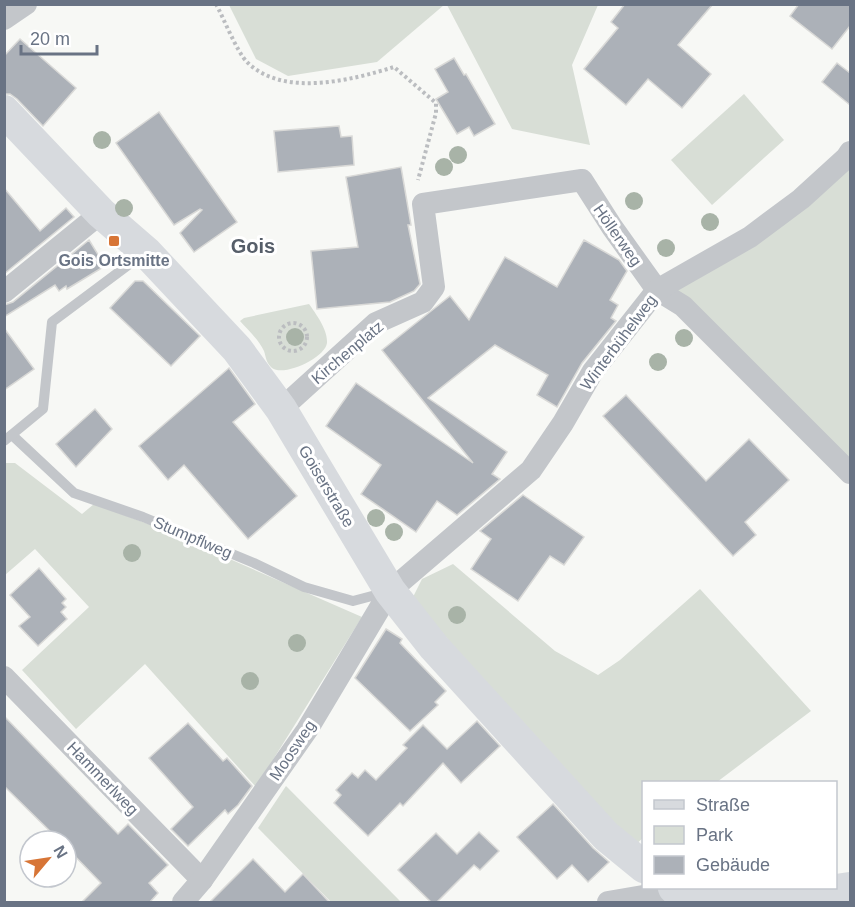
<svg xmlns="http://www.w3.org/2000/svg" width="855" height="907" font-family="Helvetica,sans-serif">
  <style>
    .green { fill: #d8ded6 }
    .building { fill: #acb1b8; stroke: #d9d9d7; stroke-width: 1.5 }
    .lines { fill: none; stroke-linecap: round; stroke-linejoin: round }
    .path { stroke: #bbbdc0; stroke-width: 4; stroke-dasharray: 3 3; stroke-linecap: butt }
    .lane { stroke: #c3c6ca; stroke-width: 10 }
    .street { stroke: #c3c6ca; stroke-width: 22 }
    .secondary { stroke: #d7dade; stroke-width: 32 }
    .tree { fill: #a8b3a7 }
    .poi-dot { fill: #d77536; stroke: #fff; stroke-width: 2 }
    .labels { text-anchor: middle; stroke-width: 6; stroke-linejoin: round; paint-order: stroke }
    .street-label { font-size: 16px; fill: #697384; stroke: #fff }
    .poi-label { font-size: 16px; font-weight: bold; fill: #697384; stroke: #fff }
    .quarter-label { font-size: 20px; font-weight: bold; fill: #565e69; stroke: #fff }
  </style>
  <rect width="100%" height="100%" fill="#f7f8f5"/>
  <g class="green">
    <polygon points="229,5 444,5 377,62 288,76 256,59"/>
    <polygon points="447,5 598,5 572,65 590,145 512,129"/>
    <polygon points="744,94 784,140 712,205 671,160"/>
    <polygon points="850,158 850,484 676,290"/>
    <path d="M309,304c7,10 19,26 18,39 -2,15 -43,34 -55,25 -6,-5 -6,-11 -8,-17 -5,-11 -16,-21 -24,-30l4,-3z"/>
    <polygon points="4,463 15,463 82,514 94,504 159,528 362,617 256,787 145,664 76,729 22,670 89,607 35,549 5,575"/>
    <polygon points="453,564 555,651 598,675 620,660 700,589 811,711 717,782 644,782 643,838 635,845 468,664 413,597 422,579"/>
    <polygon points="286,786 401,902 331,902 258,828"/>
  </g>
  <g class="building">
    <polygon points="625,4 713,4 678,45 711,74 682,108 648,79 626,105 584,69 618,28 611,22"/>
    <polygon points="799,4 850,4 850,26 832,49 790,16"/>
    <polygon points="20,39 76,88 43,126 17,99 10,94 4,94 4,56"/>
    <polygon points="454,58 464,75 466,74 495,124 474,136 469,127 457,134 436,99 448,92 435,69"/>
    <polygon points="837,63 850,73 850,105 822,82"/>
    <polygon points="159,112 237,222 194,252 180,233 202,210 200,209 174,225 116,143"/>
    <polygon points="339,126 341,137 352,136 354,165 278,172 274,131"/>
    <polygon points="401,167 411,225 408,225 420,284 414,291 390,302 317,309 311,251 358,247 346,177"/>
    <polygon points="4,188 40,231 66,208 74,217 4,274"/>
    <polygon points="89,240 105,266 67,289 66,286 59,291 55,285 4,317 4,305 13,302"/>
    <polygon points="584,240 619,260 627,271 610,300 618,305 611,318 616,321 582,363 557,407 537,395 548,375 495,345 428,398 507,452 492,474 500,479 457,515 437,501 416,532 361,494 381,465 326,426 356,383 473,463 382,350 450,296 469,320 505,257 557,287"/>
    <polygon points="135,281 143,281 200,336 171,366 110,308"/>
    <polygon points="4,328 34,369 4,390"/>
    <polygon points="229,368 255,404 233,422 297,496 248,539 184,465 168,480 139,446"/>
    <polygon points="626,395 706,481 749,439 789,480 745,522 756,535 733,556 603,416"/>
    <polygon points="95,409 112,429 76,467 56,444"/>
    <polygon points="523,495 584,537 564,565 550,556 518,601 471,569 491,539 480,531"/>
    <polygon points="39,568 66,599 62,603 66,607 61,612 67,619 38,646 19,626 30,617 10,595"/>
    <polygon points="386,629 402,639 400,643 446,691 435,702 438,705 410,731 355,678"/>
    <polygon points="4,716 118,834 128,824 168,865 149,883 158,893 149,903 81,903 101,883 66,847 66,841 60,841 4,786"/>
    <polygon points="477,721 500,746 461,783 443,763 403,806 400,803 368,836 334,803 341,795 336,790 352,773 358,778 365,770 376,780 407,748 403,745 423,725 447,749"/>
    <polygon points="188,723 223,761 227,758 252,786 238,805 228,814 225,810 188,846 171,829 193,807 149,758"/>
    <polygon points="553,804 593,848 609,862 588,882 572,865 557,879 517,837"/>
    <polygon points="479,832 499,851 480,870 474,865 436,903 432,903 398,870 436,833 457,854"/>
    <polygon points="253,859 285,892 303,874 330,903 209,903"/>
  </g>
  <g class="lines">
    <g class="path">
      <path d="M216,4c8,15 21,48 31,58 36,36 105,18 147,5l42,36v10l-18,67"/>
      <circle cx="293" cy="337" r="14"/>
    </g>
    <g class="lane">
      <polyline points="12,435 74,493 143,517 254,563 304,587 353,601 387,592"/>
      <polyline points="4,441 43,409 52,322 143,254"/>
    </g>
    <g class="street">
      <polyline points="4,19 26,4"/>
      <polyline points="4,292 101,213"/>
      <polyline points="281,409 376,323 423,302 434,287 423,204 582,180 612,227 657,290 683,306 850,473"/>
      <polyline points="4,677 202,880"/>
      <polyline points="183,902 202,880 307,730 390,591 531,470 563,423 593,371 657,290 750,237 801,199 846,158 850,152"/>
      <polyline points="608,902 678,890"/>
    </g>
    <g class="secondary">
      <polyline points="4,111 101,213 146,252 237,349 281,409 390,591 434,647 606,836 644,867"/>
      <path d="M674,888l4,2c57,3 116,8 172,-2"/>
    </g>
  </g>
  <g class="tree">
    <circle cx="102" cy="140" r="9"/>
    <circle cx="458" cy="155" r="9"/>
    <circle cx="444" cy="167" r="9"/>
    <circle cx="634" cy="201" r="9"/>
    <circle cx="124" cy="208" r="9"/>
    <circle cx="710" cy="222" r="9"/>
    <circle cx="666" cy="248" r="9"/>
    <circle cx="295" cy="337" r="9"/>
    <circle cx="684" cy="338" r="9"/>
    <circle cx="658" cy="362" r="9"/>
    <circle cx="376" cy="518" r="9"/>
    <circle cx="394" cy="532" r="9"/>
    <circle cx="132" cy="553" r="9"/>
    <circle cx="457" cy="615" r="9"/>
    <circle cx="297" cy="643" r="9"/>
    <circle cx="250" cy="681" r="9"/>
  </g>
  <rect class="poi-dot" x="108" y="235" width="12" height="12" rx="3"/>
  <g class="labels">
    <g class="street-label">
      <text transform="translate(618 235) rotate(55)" y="6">Höllerweg</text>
      <text transform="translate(618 342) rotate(-53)" y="6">Winterbühelweg</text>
      <text transform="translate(347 352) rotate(-40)" y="6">Kirchenplatz</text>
      <text transform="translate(327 486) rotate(59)" y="6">Goiserstraße</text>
      <text transform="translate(193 537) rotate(23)" y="6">Stumpflweg</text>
      <text transform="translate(292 750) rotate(-56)" y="6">Moosweg</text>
      <text transform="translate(103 778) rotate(46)" y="6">Hammerlweg</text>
    </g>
    <g class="poi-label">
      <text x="114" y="266">Gois Ortsmitte</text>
    </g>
    <g class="quarter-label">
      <text x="253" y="253">Gois</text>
    </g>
  </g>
  <rect width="855" height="907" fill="none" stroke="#697384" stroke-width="12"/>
  <rect x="642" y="781" width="195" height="108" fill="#ffffff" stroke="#c3c7ce" stroke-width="1.5"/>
  <rect x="654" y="800" width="30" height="9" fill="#d7dade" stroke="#c3c7ce" stroke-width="1.5"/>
  <text x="696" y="811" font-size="18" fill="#697384">Straße</text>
  <rect x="654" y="826" width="30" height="18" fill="#d8ded6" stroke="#c3c7ce" stroke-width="1.5"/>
  <text x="696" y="841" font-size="18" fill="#697384">Park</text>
  <rect x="654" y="856" width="30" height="18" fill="#acb1b8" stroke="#c3c7ce" stroke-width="1.5"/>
  <text x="696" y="871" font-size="18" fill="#697384">Gebäude</text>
  <g transform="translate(48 859) rotate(61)"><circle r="28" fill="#ffffff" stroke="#c3c7ce" stroke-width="1.5"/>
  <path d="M0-4.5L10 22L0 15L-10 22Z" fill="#d77536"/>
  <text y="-9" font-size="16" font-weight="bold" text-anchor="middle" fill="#697384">N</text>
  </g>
  <path d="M21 45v9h76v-9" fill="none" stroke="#697384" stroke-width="3"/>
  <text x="30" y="45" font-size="18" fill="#697384" stroke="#ffffff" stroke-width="4.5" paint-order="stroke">20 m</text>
</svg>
